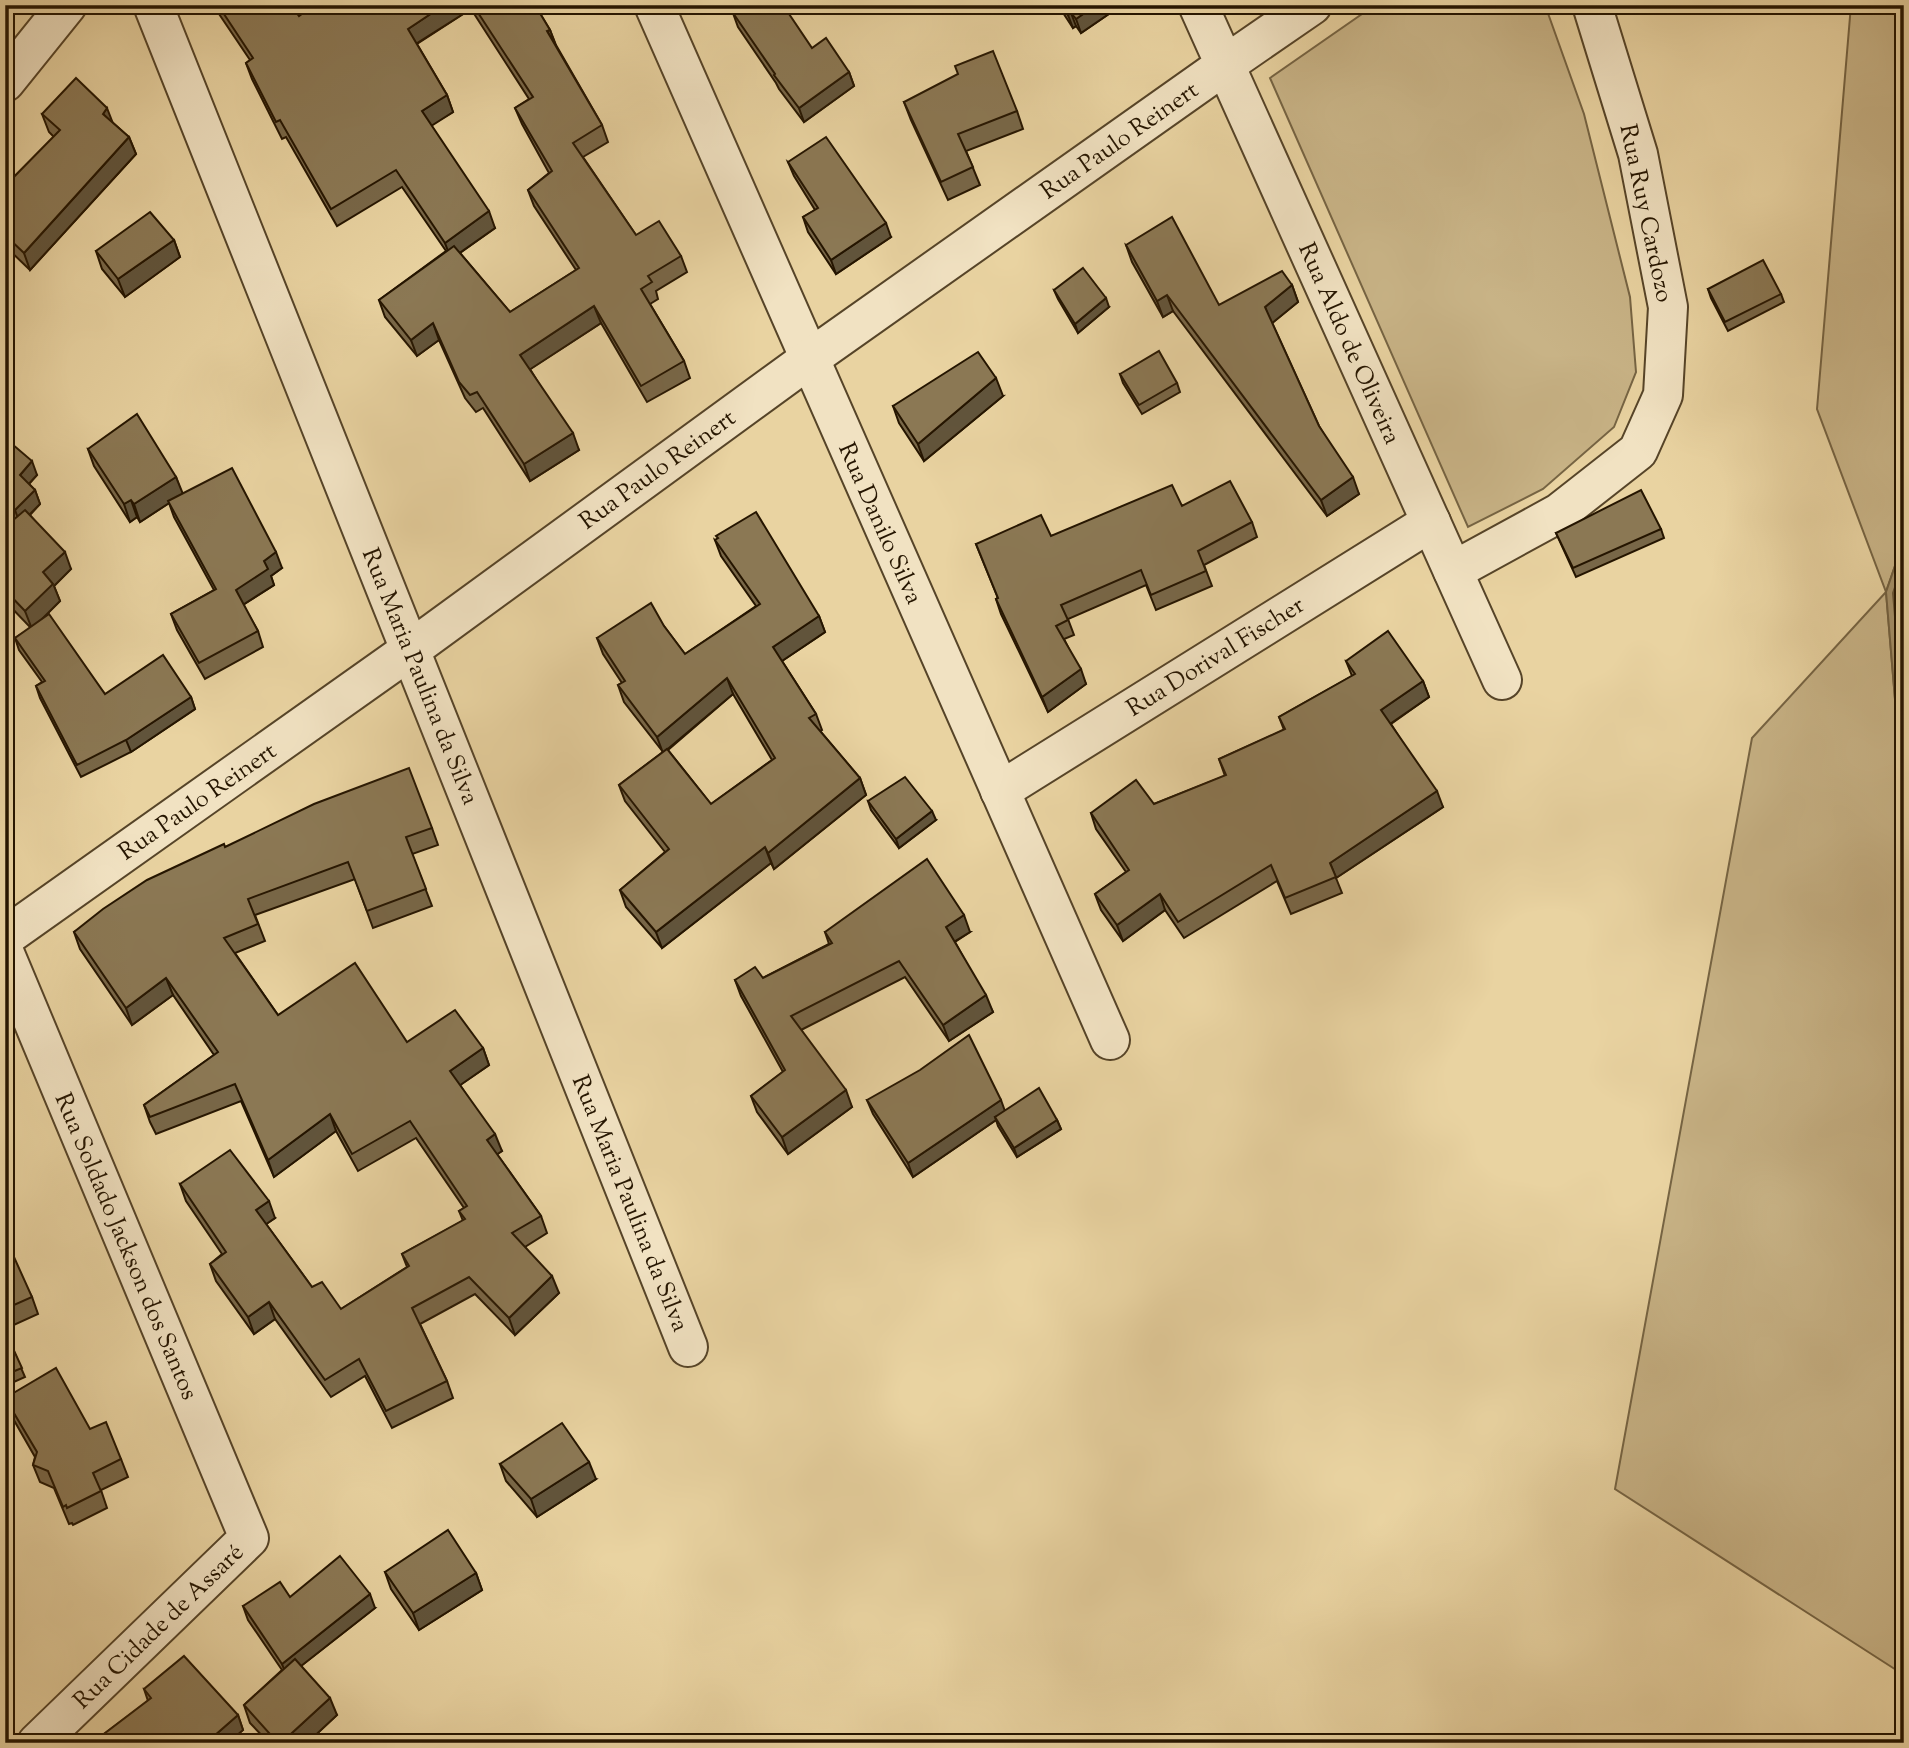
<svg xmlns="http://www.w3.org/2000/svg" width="1909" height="1748" font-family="'Sorts Mill Goudy',serif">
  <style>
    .green { fill: #c8b386; stroke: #766443; stroke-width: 2 }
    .water { fill: #a6926a; stroke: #726040; stroke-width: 2 }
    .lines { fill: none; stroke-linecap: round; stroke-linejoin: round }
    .shore { stroke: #665435; stroke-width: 2 }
    .minor-casing { stroke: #564428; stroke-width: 42 }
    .tertiary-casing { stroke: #564428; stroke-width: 42 }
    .minor { stroke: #f1e2c2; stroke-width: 38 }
    .tertiary { stroke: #f1e2c2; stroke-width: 38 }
    .wall { fill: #786748; stroke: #251500; stroke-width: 2; fill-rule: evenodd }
    .shaded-wall { fill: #61543b; stroke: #251500; stroke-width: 2 }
    .building { fill: #8b7854; stroke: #251500; stroke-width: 2 }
    .labels { text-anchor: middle; stroke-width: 5; stroke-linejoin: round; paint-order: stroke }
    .street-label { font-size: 24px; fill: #251500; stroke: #f1e2c2 }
  </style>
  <rect width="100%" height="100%" fill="#e9d3a1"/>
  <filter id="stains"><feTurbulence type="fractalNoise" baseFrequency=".00286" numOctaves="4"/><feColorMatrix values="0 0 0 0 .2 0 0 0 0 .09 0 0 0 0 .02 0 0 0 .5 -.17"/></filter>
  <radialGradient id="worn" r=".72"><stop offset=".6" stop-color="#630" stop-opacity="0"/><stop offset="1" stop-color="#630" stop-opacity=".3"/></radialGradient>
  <g class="green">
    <polygon points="1375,5 1545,5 1584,114 1630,297 1636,372 1614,427 1543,489 1468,527 1270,78"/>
    <polygon points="1851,5 1904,5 1904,540 1886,592 1904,806 1904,1675 1615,1489 1752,738 1886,592 1817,409"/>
  </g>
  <polygon class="water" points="1904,540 1904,806 1886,592"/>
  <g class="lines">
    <polyline class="shore" points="1904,561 1893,593 1904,723"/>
    <defs>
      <g id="minor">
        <polyline points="153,5 688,1347"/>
        <polyline points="654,5 1110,1040"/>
        <polyline points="1312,5 1225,65 1502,680"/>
        <polyline points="1453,571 1559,513 1638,451 1663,395 1668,307 1638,154 1592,5"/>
        <polyline points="1000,791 1431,522"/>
        <polyline points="5,954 249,1538 37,1743"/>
      </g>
      <g id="tertiary">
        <polyline points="5,82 67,5"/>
        <polyline points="5,937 410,650 809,359 1225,65 1198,5"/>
      </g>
    </defs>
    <use href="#minor" class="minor-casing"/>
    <use href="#tertiary" class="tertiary-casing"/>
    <use href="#minor" class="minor"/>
    <use href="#tertiary" class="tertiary"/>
  </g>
  <g class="wall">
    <path d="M213,5h78l8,11 15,-11h221l15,25 6,15 46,80 6,17 -25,15 53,78 45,21 6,16 -31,19 2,8 -8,5 34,57 6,17 -43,24 -46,-79 -71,46 49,81 -49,31 -47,-73 -7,4 -11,-14 -26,-58 -22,16 -32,-39 -6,-17 67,-49 -44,-64 -65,39 -51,-89 -4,2 -30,-60 -6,-16 4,-3zM471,9l58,90 -14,9 7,16 27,49 -21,17 6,16 42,64 -66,42 -50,-59 35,-25 -64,-103 22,-13 -6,-17 -30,-51z"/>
    <polygon points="1058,5 1111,5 1113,11 1081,33 1076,26 1073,28"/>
    <polygon points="733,13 812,48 849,72 854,86 804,122 779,89 776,83 738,27"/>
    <polygon points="904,102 1017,111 1023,129 966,151 980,185 948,200 911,120"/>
    <polygon points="42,114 112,122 129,137 136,154 30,270 5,246 5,186 54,137 49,132"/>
    <polygon points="788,162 891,237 836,274 808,232 803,217 815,210 794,176"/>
    <polygon points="174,240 180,257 125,297 102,269 96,251"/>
    <polygon points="1126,245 1219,305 1292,285 1298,302 1272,323 1319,426 1359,494 1327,516 1173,311 1163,317 1132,262"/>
    <polygon points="1708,289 1781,294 1784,302 1728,331 1711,298"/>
    <polygon points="1054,290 1109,307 1078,333 1058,299"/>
    <polygon points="1120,374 1177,383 1180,392 1142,414 1123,383"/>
    <polygon points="1003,396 924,461 899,423 893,406"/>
    <polygon points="5,438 37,475 29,484 35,490 40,504 30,515 71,569 54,586 60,601 39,622 105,694 191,697 195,709 131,752 81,777 40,698 36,686 42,682 19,650 15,638 31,628 5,601 5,527 14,519 5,511"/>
    <polygon points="88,449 176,477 182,494 282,568 271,576 274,585 243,605 258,631 263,647 205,679 177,630 171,614 214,590 174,517 169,503 140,522 137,517 130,522 94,466"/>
    <polygon points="1182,506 1252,522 1257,537 1204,565 1212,586 1156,610 1146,585 1068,619 1074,635 1064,639 1086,684 1048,712 1001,614 996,599 998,598 976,544 1051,536"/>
    <polygon points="1661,529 1664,538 1576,577 1556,533"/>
    <path d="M715,540l104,76 6,16 -43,29 34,53 6,16 -2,1 40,47 6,17 -92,74 -3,-6 -109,85 -36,-41 -6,-17 45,-38 -40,-51 -6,-16 44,-33 -39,-50 -6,-17 4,-2 -19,-29 -6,-16 67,-12 21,28 71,-48 -35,-50zM733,694l39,66 -61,44 -43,-54z"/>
    <polygon points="1346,661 1423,681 1429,697 1391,724 1443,807 1336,878 1342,893 1291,914 1277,881 1184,938 1165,910 1123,941 1101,910 1095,894 1126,872 1096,829 1091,813 1154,804 1225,776 1219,759 1284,730 1279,717 1352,676"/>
    <polygon points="868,801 936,820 899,848 871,810"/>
    <polygon points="432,828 438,845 412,854 432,906 373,928 355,879 255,915 265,941 235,953 278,1015 407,1042 483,1048 489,1065 460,1085 502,1151 497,1154 541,1216 547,1233 525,1247 559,1293 515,1335 475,1294 420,1324 447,1381 453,1398 392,1428 365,1376 331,1397 275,1319 254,1334 216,1281 210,1264 222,1254 186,1201 180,1184 275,1218 266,1224 312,1287 341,1309 407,1267 402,1254 463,1221 459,1211 464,1208 416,1138 358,1171 336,1131 274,1177 241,1101 156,1134 150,1122 144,1105 214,1055 173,995 132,1025 80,949 74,932 225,847"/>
    <polygon points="825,932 970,932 955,942 993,1012 949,1041 905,977 801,1030 852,1107 788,1154 757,1112 751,1096 783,1072 741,996 735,980 763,978 829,944"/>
    <polygon points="867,1100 1005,1110 1057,1120 1061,1129 1017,1157 998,1126 996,1120 913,1177 873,1114"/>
    <polygon points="5,1248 32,1297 38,1314 5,1329"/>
    <polygon points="5,1331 25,1377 5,1386"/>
    <polygon points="5,1398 90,1429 121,1459 128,1477 101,1490 107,1508 73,1525 72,1523 69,1524 54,1488 40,1482 33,1465 35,1457 11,1415"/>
    <polygon points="500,1464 596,1479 537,1517 506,1481"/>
    <polygon points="385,1572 476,1573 482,1590 419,1630 391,1589"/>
    <polygon points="290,1597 375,1608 301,1666 337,1715 307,1743 269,1743 250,1723 244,1705 282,1670 248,1620 243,1606"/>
    <polygon points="144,1689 238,1715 243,1730 228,1743 92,1743 148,1701"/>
  </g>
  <g class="shaded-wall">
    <polygon points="444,5 469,5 471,9 414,45 408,29"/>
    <polygon points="989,5 1004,5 992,13"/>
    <polygon points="1096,5 1111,5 1113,11 1081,33 1076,19"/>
    <polygon points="1071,13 1076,26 1073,28 1068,15"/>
    <polygon points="550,30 556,46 547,31"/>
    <polygon points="849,72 854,86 804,122 799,108"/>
    <polygon points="447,95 453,112 428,128 422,111"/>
    <polygon points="107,108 114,126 103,114"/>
    <polygon points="129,137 136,154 30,270 24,253"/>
    <polygon points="489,211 495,228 451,259 445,243"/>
    <polygon points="886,223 891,237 836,274 831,260"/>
    <polygon points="174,240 180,257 125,297 118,279"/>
    <polygon points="1292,285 1298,302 1271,324 1265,307"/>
    <polygon points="1167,295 1173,311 1163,317 1157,301"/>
    <polygon points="1106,298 1109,307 1078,333 1075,324"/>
    <polygon points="594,306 601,323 526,372 520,355"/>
    <polygon points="433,323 439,340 417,356 411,340"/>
    <polygon points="996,378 1003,396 924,461 918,444"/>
    <polygon points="573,433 579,450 530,481 524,464"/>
    <polygon points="32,461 37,475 25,488 20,475"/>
    <polygon points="176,477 183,494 140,522 134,504"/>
    <polygon points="1353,477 1359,494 1327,516 1321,500"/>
    <polygon points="35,490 40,504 20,524 15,510"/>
    <polygon points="131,500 137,517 130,522 124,504"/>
    <polygon points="65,552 71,569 54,586 60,601 32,629 25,611 43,572"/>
    <polygon points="276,552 282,568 271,576 274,585 241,606 236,590 264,561"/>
    <polygon points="819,616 825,632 779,663 773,647"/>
    <polygon points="1081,669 1086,684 1048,712 1042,697"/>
    <polygon points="727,678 733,694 663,753 657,737"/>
    <polygon points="1423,681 1429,697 1387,726 1381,710"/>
    <polygon points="191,697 195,709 131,752 126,740"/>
    <polygon points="860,778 866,795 774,869 768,853"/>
    <polygon points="1437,791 1443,807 1336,878 1330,863"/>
    <polygon points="932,811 936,820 899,848 896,839"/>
    <polygon points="765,847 771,863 662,948 656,932"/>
    <polygon points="1160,894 1165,910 1123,941 1117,925"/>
    <polygon points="964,915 970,932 952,943 946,927"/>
    <polygon points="166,978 173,995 132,1025 126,1008"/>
    <polygon points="986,995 993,1012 949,1041 943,1025"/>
    <polygon points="483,1048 489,1065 456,1088 450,1071"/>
    <polygon points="846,1090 852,1107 788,1154 782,1137"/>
    <polygon points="1001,1100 1006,1114 995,1117 996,1120 913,1177 908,1163"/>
    <polygon points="330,1114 336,1131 274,1177 268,1160"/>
    <polygon points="1057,1120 1061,1129 1017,1157 1014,1148"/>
    <polygon points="495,1134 502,1151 493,1157 487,1140"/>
    <polygon points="269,1201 275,1218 262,1227 256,1210"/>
    <polygon points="552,1276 559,1293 515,1335 509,1318"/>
    <polygon points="269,1302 275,1319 254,1334 248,1317"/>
    <polygon points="589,1462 596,1479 537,1517 531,1499"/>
    <polygon points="476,1573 482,1590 419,1630 413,1613"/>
    <polygon points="370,1594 375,1608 287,1677 282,1664"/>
    <polygon points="330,1698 337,1715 307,1743 281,1743"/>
    <polygon points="238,1715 243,1730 228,1743 206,1743"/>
  </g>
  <g class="building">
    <polygon points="218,5 291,5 299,16 314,5 444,5 408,29 447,95 422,111 489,211 445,243 396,170 331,209 280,120 276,122 246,63 253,58"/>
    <polygon points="473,5 535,5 550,30 547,31 602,125 573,143 636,235 659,221 681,256 648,276 652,282 641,289 684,361 641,386 594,306 520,355 573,433 524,464 477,392 470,395 459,382 433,323 411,340 379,300 454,246 510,312 579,268 528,190 552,171 515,108 533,97"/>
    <polygon points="744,5 783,5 812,48 826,38 849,72 799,108 774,75 775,74 733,13"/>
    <polygon points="1062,5 1096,5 1076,19 1071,13 1068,15"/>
    <polygon points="993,51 1017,111 958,134 973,167 941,182 904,102 958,74 955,66"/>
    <polygon points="76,78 107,108 103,114 129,137 24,253 5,235 5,186 60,130 42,114"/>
    <polygon points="826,137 886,223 831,260 803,217 818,208 788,162"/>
    <polygon points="150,212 174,240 118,279 96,251"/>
    <polygon points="1172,217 1219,305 1282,271 1292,285 1265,307 1319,426 1353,477 1321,500 1167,295 1157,301 1126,245"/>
    <polygon points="1763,260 1781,294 1725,322 1708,289"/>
    <polygon points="1083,268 1106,298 1075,324 1054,290"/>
    <polygon points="1159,351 1177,383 1139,405 1120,374"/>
    <polygon points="978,352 996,378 918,444 893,406"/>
    <polygon points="137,414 176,477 134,504 131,500 124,504 88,449"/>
    <polygon points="5,438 32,461 20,475 35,490 15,510 5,502"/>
    <polygon points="232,468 276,552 264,561 268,569 236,590 258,631 199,663 171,614 216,589 168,501"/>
    <polygon points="1230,481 1252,522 1198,551 1206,571 1151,595 1141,570 1061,605 1068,620 1056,626 1081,669 1042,697 996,599 998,598 976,544 1041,515 1051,536 1172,485 1182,506"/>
    <polygon points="1641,490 1661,529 1573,568 1556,533"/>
    <polygon points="25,510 65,552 43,572 53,584 25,611 5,590 5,527"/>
    <polygon points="756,512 819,616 773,647 816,714 809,718 860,778 768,853 765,847 656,932 620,890 669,849 619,785 667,749 711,804 775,758 727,678 657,737 618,685 625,681 597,638 651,603 664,626 685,654 760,604 715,540 718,538 716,536"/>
    <polygon points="49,614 105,694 163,655 191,697 126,740 77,765 36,686 45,681 15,638"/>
    <polygon points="1388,631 1423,681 1381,710 1437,791 1330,863 1336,877 1285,898 1271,865 1178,922 1160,894 1117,925 1095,894 1129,870 1091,813 1136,780 1154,804 1226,775 1219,759 1285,729 1279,717 1355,674 1346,661"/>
    <polygon points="409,768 432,828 406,837 426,889 367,911 348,862 248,899 258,924 224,938 278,1015 355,963 407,1042 455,1010 483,1048 450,1071 495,1134 487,1140 541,1216 512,1233 552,1276 509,1318 469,1277 412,1308 447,1381 386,1411 359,1359 325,1380 269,1302 248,1317 210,1264 226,1252 180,1184 230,1150 269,1201 256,1210 312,1287 322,1282 341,1309 409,1266 402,1254 465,1219 459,1211 467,1206 410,1121 352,1154 330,1114 268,1160 235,1084 150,1117 144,1105 218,1052 166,978 126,1008 74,932 103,909 147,880 224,844 225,847 314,804"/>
    <polygon points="905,777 932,811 896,839 868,801"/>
    <polygon points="927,859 964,915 946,927 986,995 943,1025 899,961 791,1016 846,1090 782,1137 751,1096 785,1070 735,980 755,967 763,978 832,943 825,932"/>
    <polygon points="969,1035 1001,1100 908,1163 867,1100 920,1070"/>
    <polygon points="1039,1088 1057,1120 1014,1148 995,1117"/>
    <polygon points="9,1246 32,1297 5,1309 5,1248"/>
    <polygon points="5,1331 22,1368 5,1375"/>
    <polygon points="56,1368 90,1429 106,1422 121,1459 93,1473 101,1491 67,1508 66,1505 63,1507 48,1471 33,1465 37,1452 5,1398"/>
    <polygon points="562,1423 589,1462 531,1499 500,1464"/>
    <polygon points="448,1530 476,1573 413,1613 385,1572"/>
    <polygon points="340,1556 370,1594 282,1664 243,1606 280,1582 290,1597"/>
    <polygon points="184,1656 238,1715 206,1743 92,1743 151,1698 144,1689"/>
    <polygon points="295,1659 330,1698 281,1743 278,1743 244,1705"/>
  </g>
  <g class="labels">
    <g class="street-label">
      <text transform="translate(1119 140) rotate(-35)" y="8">Rua Paulo Reinert</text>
      <text transform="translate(1647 213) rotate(78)" y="8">Rua Ruy Cardozo</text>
      <text transform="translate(1350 343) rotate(66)" y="8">Rua Aldo de Oliveira</text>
      <text transform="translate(657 469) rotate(-36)" y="8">Rua Paulo Reinert</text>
      <text transform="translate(881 523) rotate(66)" y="8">Rua Danilo Silva</text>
      <text transform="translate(1215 656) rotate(-32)" y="8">Rua Dorival Fischer</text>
      <text transform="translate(421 676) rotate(68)" y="8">Rua Maria Paulina da Silva</text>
      <text transform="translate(197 801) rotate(-35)" y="8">Rua Paulo Reinert</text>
      <text transform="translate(631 1203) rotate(68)" y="8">Rua Maria Paulina da Silva</text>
      <text transform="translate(127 1246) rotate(67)" y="8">Rua Soldado Jackson dos Santos</text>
      <text transform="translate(158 1626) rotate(-44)" y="8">Rua Cidade de Assaré</text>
    </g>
  </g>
  <rect width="1909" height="1748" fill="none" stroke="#e9d3a1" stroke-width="28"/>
  <rect x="7" y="7" width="1895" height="1734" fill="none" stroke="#251500" stroke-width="3.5"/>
  <rect x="14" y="14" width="1881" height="1720" fill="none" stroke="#251500" stroke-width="2"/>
  <rect width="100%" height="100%" filter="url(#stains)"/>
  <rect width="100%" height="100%" fill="url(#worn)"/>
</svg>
